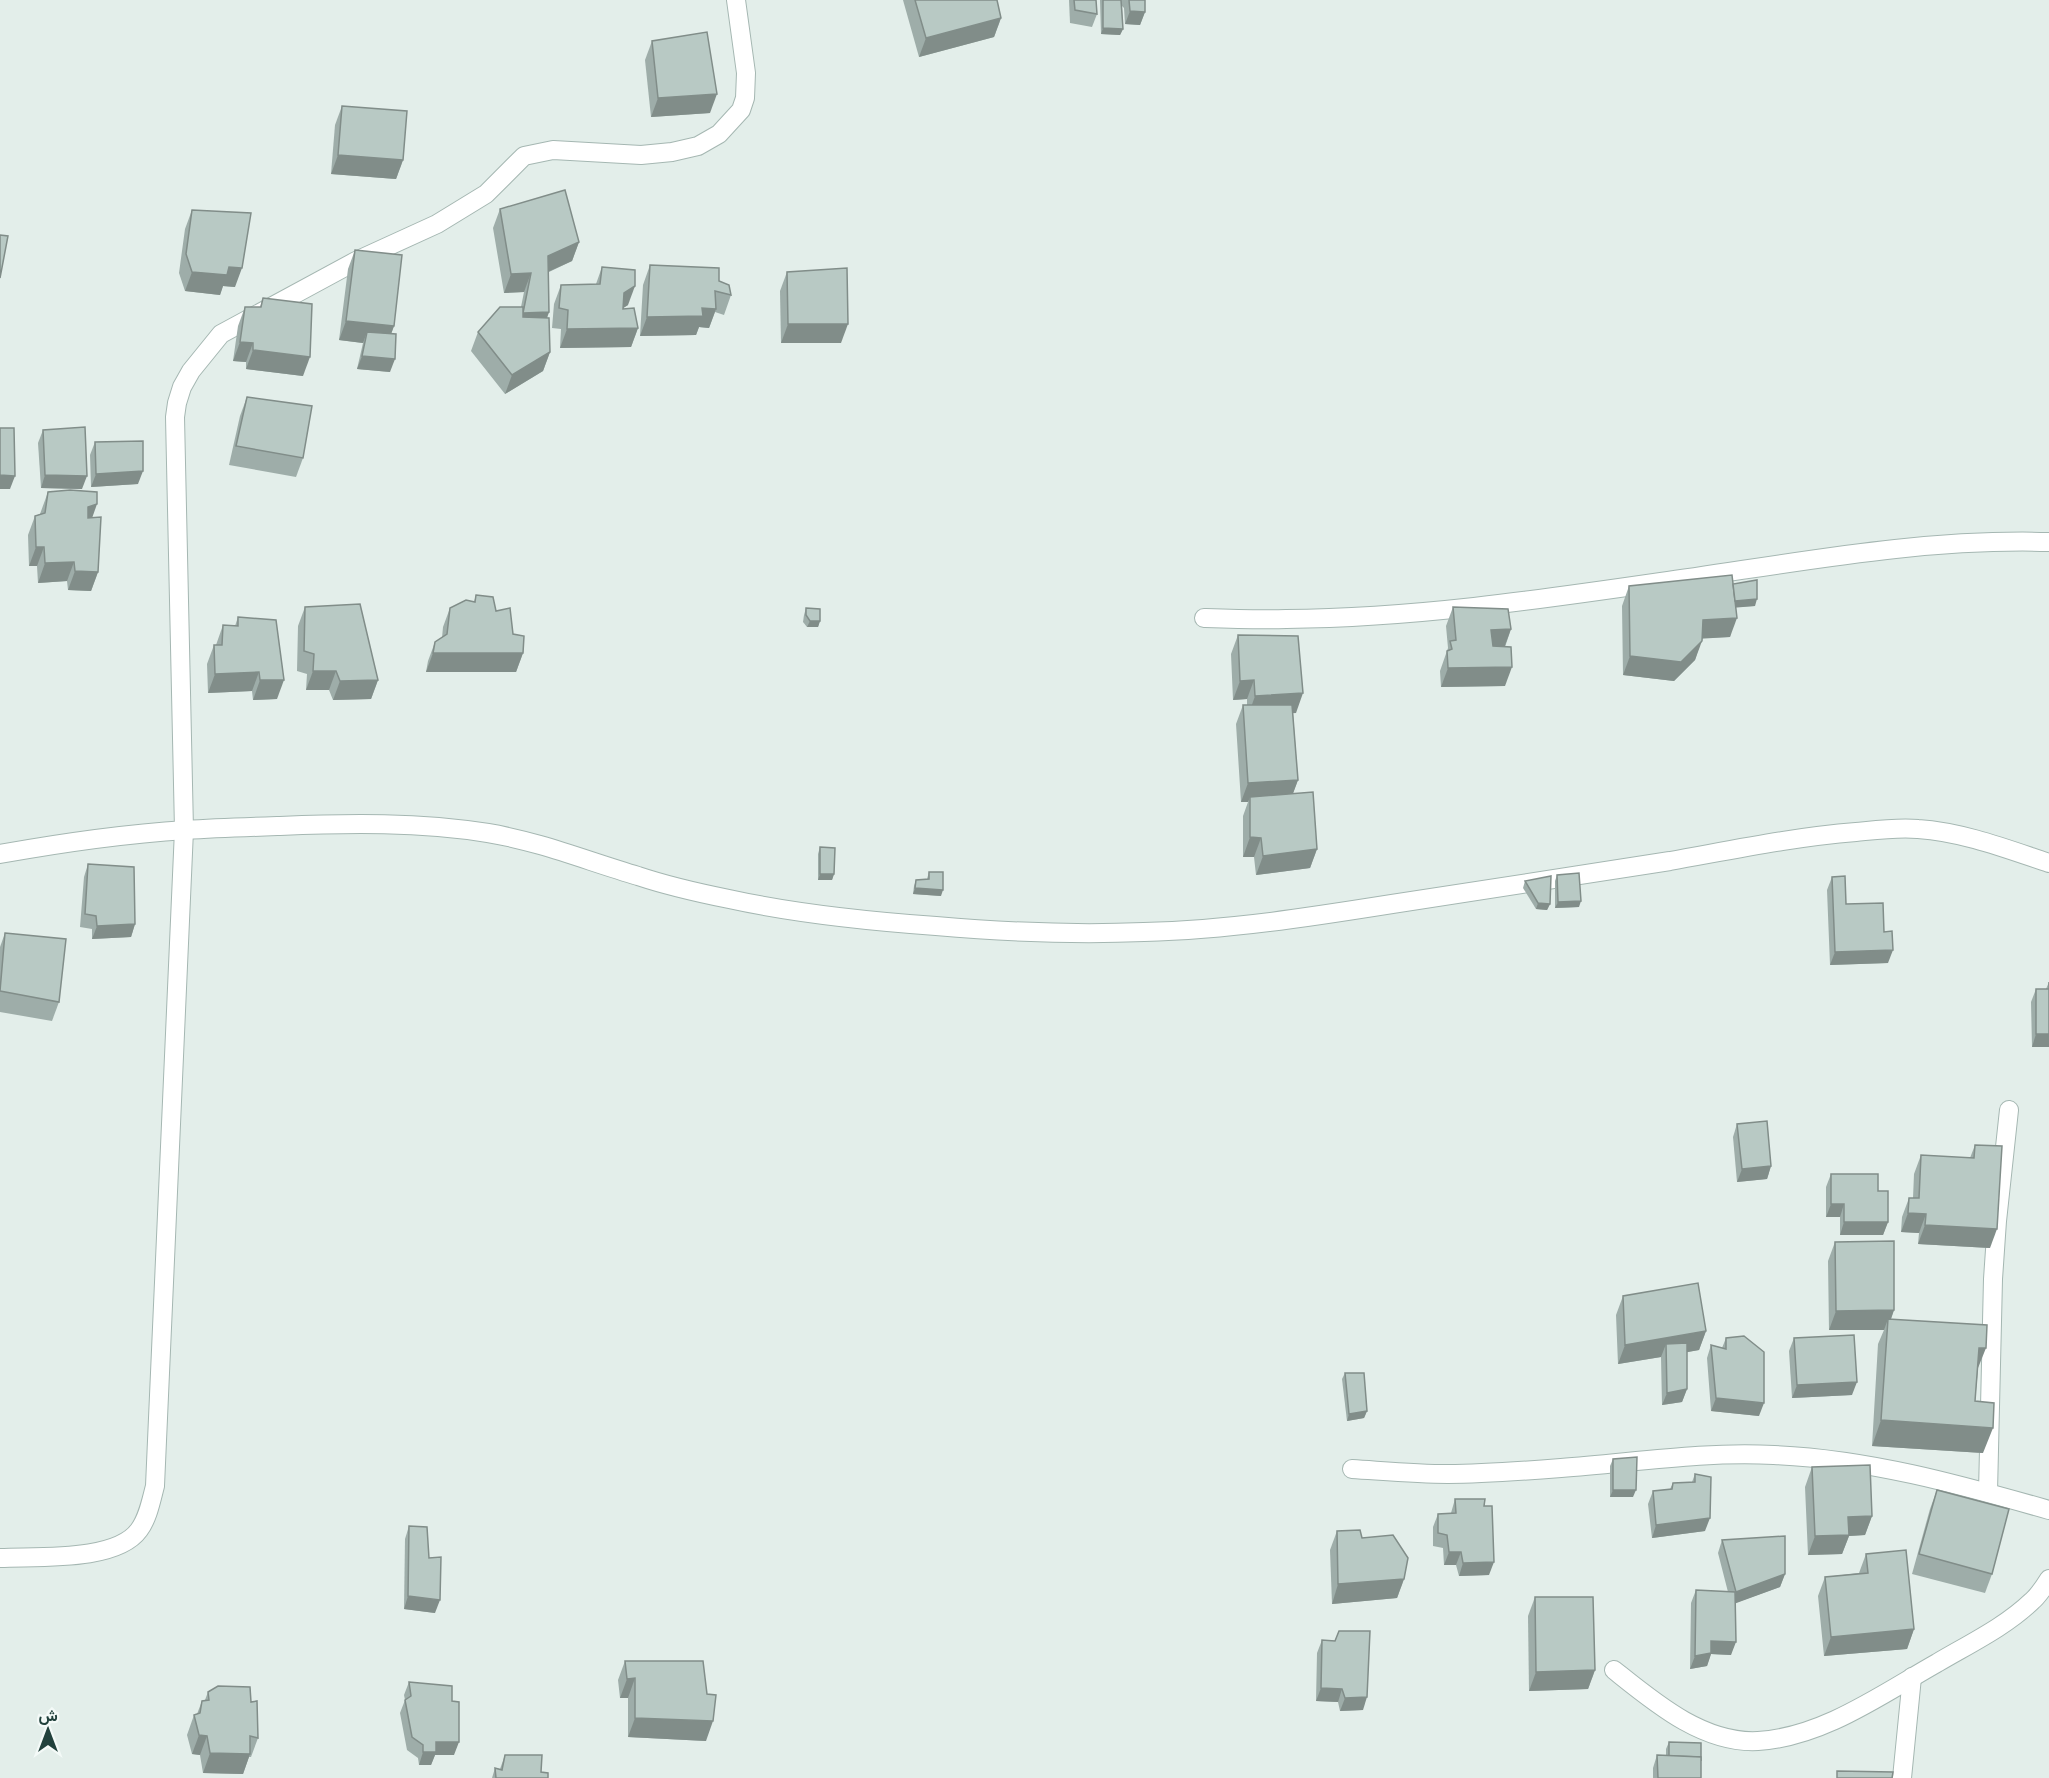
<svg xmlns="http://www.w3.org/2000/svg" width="2049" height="1778" font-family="'Sofia Sans Condensed',Vazirmatn,sans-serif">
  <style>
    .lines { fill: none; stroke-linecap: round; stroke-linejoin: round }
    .street-casing { stroke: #a5b7b2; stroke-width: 20 }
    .street { stroke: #fff; stroke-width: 18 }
    .wall { fill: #9eada9 }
    .shaded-wall { fill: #818d89 }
    .building { fill: #b8c9c4; stroke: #818d89; stroke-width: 1.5 }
  </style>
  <rect width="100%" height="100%" fill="#e3eeea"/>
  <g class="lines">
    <defs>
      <g id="street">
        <path d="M1204,618c28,1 55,2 82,1 126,-1 251,-19 375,-37 129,-18 258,-44 388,-40"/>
        <path d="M0,854c61,-11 124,-20 186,-24 31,-2 63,-3 94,-4 69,-3 139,-4 208,7 53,9 99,28 150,43 30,10 61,17 91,23 68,15 137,22 207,27 69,6 138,9 208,6 84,-2 166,-15 248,-28 93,-14 186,-28 278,-43 62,-11 123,-24 186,-29 20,-2 42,-5 62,-3 45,3 89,20 131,34"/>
        <path d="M1352,1469c32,2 64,5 96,5 37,0 75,-3 113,-6 70,-5 142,-17 213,-13 94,4 184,29 275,55"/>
        <polyline points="1988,1492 1993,1279 1997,1221 2009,1110"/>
        <path d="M0,1558c37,-2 116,4 139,-28 9,-12 12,-29 16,-44l29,-656 -9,-413 2,-14 5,-16 9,-16 30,-37 135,-73 81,-37 49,-30 38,-38 29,-6 88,5 31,-3 26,-6 21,-12 22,-24 4,-12 1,-25 -10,-73"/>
        <path d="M1614,1670c40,32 89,74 144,71 65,-4 124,-47 179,-78 32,-19 68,-36 95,-62 7,-6 12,-14 17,-22"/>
        <polyline points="1902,1778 1912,1677"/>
      </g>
    </defs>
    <use href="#street" class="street-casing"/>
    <use href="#street" class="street"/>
  </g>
  <g class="wall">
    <polygon points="903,0 997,0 1001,18 994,37 919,57"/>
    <polygon points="1069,0 1096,0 1097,14 1092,27 1070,23"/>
    <polygon points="1100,0 1145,0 1145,12 1140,25 1125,24 1124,8 1122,6 1123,29 1120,35 1101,34"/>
    <polygon points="652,41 710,113 651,117 645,60"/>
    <polygon points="342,106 403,160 396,179 331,174 335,125"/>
    <polygon points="500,209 579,242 572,261 549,272 549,312 547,318 550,352 543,371 505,394 471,351 478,332 521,307 524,292 504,293 493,228"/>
    <polygon points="192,210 235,287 223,286 220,295 185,291 179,273 185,229"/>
    <polygon points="355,250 394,326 391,334 390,372 357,369 363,343 339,340 348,269"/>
    <polygon points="650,265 719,281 731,295 724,315 715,312 709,328 699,327 696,335 640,336 643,285"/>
    <polygon points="602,267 628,305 623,308 638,328 631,347 560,348 561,329 552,328 554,304 561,285 596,284"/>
    <polygon points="787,272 841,343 781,343 780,291"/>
    <polygon points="263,298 303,376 246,369 246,362 233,361 238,326 245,307 260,307"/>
    <polygon points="247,397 303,458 296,477 229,465 240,416"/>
    <polygon points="43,430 82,489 41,488 38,443"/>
    <polygon points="95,442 138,484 91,487 90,455"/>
    <polygon points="48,492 92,518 98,572 91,591 68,590 67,581 38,583 37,566 29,566 28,535 35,516 40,514"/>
    <polygon points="1733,584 1755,606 1736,607 1730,637 1702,638 1695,660 1674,681 1623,675 1622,606 1629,586"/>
    <polygon points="476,595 496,611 513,634 523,653 516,672 426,672 428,661 435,642 442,638 443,627 450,608 474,602"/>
    <polygon points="305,607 378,680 371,699 333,700 329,690 306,690 307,674 297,671 298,626"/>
    <polygon points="1453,607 1511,629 1505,647 1505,686 1441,687 1440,671 1448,648 1446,626"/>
    <polygon points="806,608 820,621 818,627 807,627 803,622 804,615"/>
    <polygon points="238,617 277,699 253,700 252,691 208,693 207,664 214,645 216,645 223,625 235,626"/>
    <polygon points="1238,635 1296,713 1293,713 1298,780 1293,793 1317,849 1310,868 1256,875 1254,857 1243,857 1243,816 1248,802 1241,802 1236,724 1243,705 1247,705 1247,699 1233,700 1231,654"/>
    <polygon points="820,847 834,874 832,880 818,880 818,854"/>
    <polygon points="88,864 135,924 131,937 92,939 92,929 80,927 84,877"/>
    <polygon points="929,872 941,896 913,894 914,886 916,880 927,879"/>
    <polygon points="1557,875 1579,907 1555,908 1555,881"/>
    <polygon points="1832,877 1846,904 1888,963 1830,965 1827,890"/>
    <polygon points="1525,881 1550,904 1547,910 1536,909 1523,888"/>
    <polygon points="5,933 59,1002 52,1021 0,1012 0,947"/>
    <polygon points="2049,982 2049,1047 2032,1047 2031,1002 2036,989 2046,989"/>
    <polygon points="1737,1124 1771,1166 1767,1179 1737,1182 1733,1137"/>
    <polygon points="1975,1145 1990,1248 1918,1244 1919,1233 1901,1232 1902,1217 1909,1198 1913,1198 1914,1174 1921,1155 1970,1158"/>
    <polygon points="1831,1174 1878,1191 1888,1222 1883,1235 1840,1235 1840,1217 1826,1217 1826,1187"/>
    <polygon points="1835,1242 1894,1310 1891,1319 1978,1370 1975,1401 1983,1453 1872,1446 1878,1344 1884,1330 1829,1330 1828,1261"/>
    <polygon points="1623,1296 1706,1331 1699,1350 1687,1352 1687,1389 1682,1402 1662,1405 1661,1357 1618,1364 1616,1315"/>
    <polygon points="1726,1338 1759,1416 1711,1411 1707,1358 1711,1345 1722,1348"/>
    <polygon points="1794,1338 1852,1395 1792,1398 1789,1351"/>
    <polygon points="1345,1373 1367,1411 1364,1418 1347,1421 1342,1379"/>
    <polygon points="1613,1459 1633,1497 1610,1497 1610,1466"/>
    <polygon points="1812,1467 1872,1516 1865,1535 1849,1536 1842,1554 1808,1555 1805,1487"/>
    <polygon points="1695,1474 1705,1531 1652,1538 1648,1504 1653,1491 1670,1489 1673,1483 1692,1482"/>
    <polygon points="1937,1490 1992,1574 1985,1593 1912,1574 1930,1509"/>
    <polygon points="1455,1499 1484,1506 1489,1575 1459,1576 1456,1565 1444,1565 1443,1548 1433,1546 1433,1527 1438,1514 1451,1513"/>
    <polygon points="409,1526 429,1558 435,1613 404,1609 405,1539"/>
    <polygon points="1337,1531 1404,1579 1397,1598 1332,1604 1330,1550"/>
    <polygon points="1722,1540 1785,1574 1780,1587 1735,1603 1731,1655 1711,1654 1707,1666 1690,1669 1691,1603 1696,1590 1728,1592 1718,1553"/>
    <polygon points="1866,1554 1914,1629 1907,1649 1824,1656 1818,1596 1825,1577 1859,1573"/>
    <polygon points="1535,1597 1595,1670 1588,1689 1529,1691 1528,1616"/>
    <polygon points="1339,1631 1363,1710 1340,1711 1338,1702 1316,1701 1317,1653 1322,1640 1335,1641"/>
    <polygon points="625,1661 706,1741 628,1737 628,1698 620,1698 618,1680"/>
    <polygon points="409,1682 454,1755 435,1755 431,1765 419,1765 418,1758 407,1750 400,1713 405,1700 404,1695"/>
    <polygon points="208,1692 251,1702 258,1738 251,1757 249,1757 243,1774 203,1773 200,1755 192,1754 187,1735 194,1715 197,1714 202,1701 205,1700"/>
    <polygon points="1669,1742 1701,1762 1701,1778 1653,1778 1653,1768 1657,1755 1666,1755 1666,1749"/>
    <polygon points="505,1755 541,1772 548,1778 492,1778 495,1768 500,1769"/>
  </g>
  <g class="shaded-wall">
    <polygon points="1130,11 1145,12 1140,25 1125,24"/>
    <polygon points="1001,18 994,37 919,57 926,38"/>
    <polygon points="1103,28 1123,29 1120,35 1101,34"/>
    <polygon points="717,94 710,113 651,117 658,98"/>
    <polygon points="338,155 403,160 396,179 331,174"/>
    <polygon points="579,242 572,261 541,275 548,256"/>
    <polygon points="229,267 242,268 235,287 223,286 220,295 185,291 192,272"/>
    <polygon points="531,273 524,292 504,293 511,274"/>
    <polygon points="635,286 628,305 617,312 624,293"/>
    <polygon points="702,308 716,309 709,328 699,327 696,335 640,336 647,317"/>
    <polygon points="549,312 542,331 516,332 523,313"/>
    <polygon points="346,321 394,326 387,345 367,332 363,343 339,340"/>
    <polygon points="788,324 848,324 841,343 781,343"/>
    <polygon points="638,328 631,347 560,348 567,329"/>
    <polygon points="240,342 253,343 246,362 233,361"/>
    <polygon points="253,350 310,357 303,376 246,369"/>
    <polygon points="550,352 543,371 505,394 512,375"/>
    <polygon points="362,356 395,359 390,372 357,369"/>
    <polygon points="143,471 138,484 91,487 96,474"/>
    <polygon points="0,475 15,476 10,489 0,489"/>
    <polygon points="45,475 87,476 82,489 41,488"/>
    <polygon points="97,504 90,524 81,527 88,507"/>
    <polygon points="36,547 44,547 37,566 29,566"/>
    <polygon points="74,562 67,581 38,583 45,563"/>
    <polygon points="75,571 98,572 91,591 68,590"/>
    <polygon points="1757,599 1755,606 1731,608 1734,601"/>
    <polygon points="1737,618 1730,637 1696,639 1703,620"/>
    <polygon points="810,621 820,621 818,627 807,627"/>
    <polygon points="1511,629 1504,648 1485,649 1491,630"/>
    <polygon points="1702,641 1695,660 1674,681 1623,675 1630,656"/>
    <polygon points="433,653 523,653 516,672 426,672"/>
    <polygon points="1512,667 1505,686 1441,687 1448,668"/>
    <polygon points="313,671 336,671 329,690 306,690"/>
    <polygon points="259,672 252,691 208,693 215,674"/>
    <polygon points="260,680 284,680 277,699 253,700"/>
    <polygon points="378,680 371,699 333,700 340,681"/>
    <polygon points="1254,680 1247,699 1233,700 1240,681"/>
    <polygon points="1303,693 1296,713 1248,716 1255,696"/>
    <polygon points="1298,780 1291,799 1250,797 1248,802 1241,802 1248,783"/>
    <polygon points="1250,837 1261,838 1254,857 1243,857"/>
    <polygon points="1317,849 1310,868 1256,875 1263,856"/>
    <polygon points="820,874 834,874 832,880 818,880"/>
    <polygon points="915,888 943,890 941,896 913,894"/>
    <polygon points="1581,901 1579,907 1555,908 1558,902"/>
    <polygon points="1538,903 1550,904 1547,910 1536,909"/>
    <polygon points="135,924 131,937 92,939 97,926"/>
    <polygon points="1893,950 1888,963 1830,965 1835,952"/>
    <polygon points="2036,1034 2049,1034 2049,1047 2032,1047"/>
    <polygon points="1771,1166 1767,1179 1737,1182 1742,1169"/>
    <polygon points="1831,1204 1844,1204 1840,1217 1826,1217"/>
    <polygon points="1908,1213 1926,1214 1919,1233 1901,1232"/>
    <polygon points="1844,1222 1888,1222 1883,1235 1840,1235"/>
    <polygon points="1925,1225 1997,1229 1990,1248 1918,1244"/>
    <polygon points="1894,1310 1887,1330 1888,1319 1884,1330 1829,1330 1836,1311"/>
    <polygon points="1706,1331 1699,1350 1666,1356 1666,1344 1661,1357 1618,1364 1625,1345"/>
    <polygon points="1979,1348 1986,1348 1976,1373"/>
    <polygon points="1857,1382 1852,1395 1792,1398 1797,1385"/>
    <polygon points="1687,1389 1682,1402 1662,1405 1667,1393"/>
    <polygon points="1716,1398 1764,1403 1759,1416 1711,1411"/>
    <polygon points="1367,1411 1364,1418 1347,1421 1349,1414"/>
    <polygon points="1881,1420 1993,1428 1983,1453 1872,1446"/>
    <polygon points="1613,1490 1636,1490 1633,1497 1610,1497"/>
    <polygon points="1872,1516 1865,1535 1849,1536 1842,1554 1808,1555 1815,1536 1848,1517"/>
    <polygon points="1710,1518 1705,1531 1652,1538 1656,1525"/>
    <polygon points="1449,1552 1461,1552 1456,1565 1444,1565"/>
    <polygon points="1494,1562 1489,1575 1459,1576 1463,1563"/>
    <polygon points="1785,1574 1780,1587 1731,1605 1736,1592"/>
    <polygon points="1404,1579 1397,1598 1332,1604 1338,1584"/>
    <polygon points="408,1596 440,1600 435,1613 404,1609"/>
    <polygon points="1914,1629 1907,1649 1824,1656 1831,1637"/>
    <polygon points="1711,1641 1736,1642 1731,1655 1711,1654 1707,1666 1690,1669 1695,1656"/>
    <polygon points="1595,1670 1588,1689 1529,1691 1536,1672"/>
    <polygon points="635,1678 628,1698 620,1698 627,1679"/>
    <polygon points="1321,1688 1342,1689 1338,1702 1316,1701"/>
    <polygon points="1367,1697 1363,1710 1340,1711 1345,1698"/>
    <polygon points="635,1718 713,1721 706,1741 628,1737"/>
    <polygon points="199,1735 207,1736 200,1755 192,1754"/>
    <polygon points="436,1742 459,1742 454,1755 435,1755 431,1765 419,1765 423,1752"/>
    <polygon points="210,1753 250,1754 243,1774 203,1773"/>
  </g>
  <g class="building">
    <polygon points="915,0 997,0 1001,18 926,38"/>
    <polygon points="1074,0 1096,0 1097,14 1075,10"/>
    <polygon points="1103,0 1121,0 1123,29 1103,28"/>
    <polygon points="1129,0 1145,0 1145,12 1130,11"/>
    <polygon points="707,32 717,94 658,98 652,41"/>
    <polygon points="342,106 407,111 403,160 338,155"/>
    <polygon points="565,190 579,242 548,256 549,312 523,313 531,273 511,274 500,209"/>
    <polygon points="192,210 251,213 242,268 229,267 227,275 192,272 186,254"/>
    <polygon points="0,235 8,236 0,278"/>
    <polygon points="355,250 402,255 394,326 346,321"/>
    <polygon points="650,265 719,268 719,281 729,285 731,295 715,291 716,309 702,308 703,316 647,317"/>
    <polygon points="602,267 635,270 635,286 624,293 623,309 634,308 638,328 567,329 568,310 559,308 561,285 600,284"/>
    <polygon points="847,268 848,324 788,324 787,272"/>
    <polygon points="263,298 312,304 310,357 253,350 253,343 240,342 245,307 261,307"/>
    <polygon points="500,307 523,307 523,317 549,318 550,352 512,375 478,332"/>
    <polygon points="367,332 396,334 395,359 362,356"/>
    <polygon points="247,397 312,406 303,458 236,446"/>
    <polygon points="85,427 87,476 45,475 43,430"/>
    <polygon points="0,428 14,428 15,476 0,475"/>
    <polygon points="143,441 143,471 96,474 95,442"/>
    <polygon points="70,490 97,492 97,504 88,507 88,518 101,517 98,572 75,571 74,562 45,563 44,547 36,547 35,516 45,513 48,492"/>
    <polygon points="1732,575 1737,618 1703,620 1702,641 1681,662 1630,656 1629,586"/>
    <polygon points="1757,580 1757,599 1735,601 1733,584"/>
    <polygon points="476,595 493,597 496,611 510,608 513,634 524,636 523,653 433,653 435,642 447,634 450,608 466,600 475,602"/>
    <polygon points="360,604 378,680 340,681 336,671 313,671 314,654 304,651 305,607"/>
    <polygon points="1453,607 1508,609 1511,629 1491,630 1493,646 1511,647 1512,667 1448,668 1447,651 1452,649 1450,641 1456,640"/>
    <polygon points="806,608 820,609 820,621 810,621 806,615"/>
    <polygon points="238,617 276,620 284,680 260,680 259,672 215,674 214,645 222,645 223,625 238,626"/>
    <polygon points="1238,635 1298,636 1303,693 1255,696 1254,680 1240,681"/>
    <polygon points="1243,705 1292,705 1298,780 1248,783"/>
    <polygon points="1313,792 1317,849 1263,856 1261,838 1250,837 1250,797"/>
    <polygon points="820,847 835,848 834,874 820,874"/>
    <polygon points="88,864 134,867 135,924 97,926 96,916 85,914"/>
    <polygon points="929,872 943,872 943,890 915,888 916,880 929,879"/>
    <polygon points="1579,873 1581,901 1558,902 1557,875"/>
    <polygon points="1551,876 1550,904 1538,903 1525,881"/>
    <polygon points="1845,876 1846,904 1883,903 1884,932 1892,931 1893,950 1835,952 1832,877"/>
    <polygon points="5,933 66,939 59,1002 0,991"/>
    <polygon points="2049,982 2049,1034 2036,1034 2036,989 2049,989"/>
    <polygon points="1767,1121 1771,1166 1742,1169 1737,1124"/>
    <polygon points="1975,1145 2002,1146 1997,1229 1925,1225 1926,1214 1908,1213 1909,1198 1919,1198 1921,1155 1974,1158"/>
    <polygon points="1831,1174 1878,1174 1878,1191 1888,1191 1888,1222 1844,1222 1844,1204 1831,1204"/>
    <polygon points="1894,1241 1894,1310 1836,1311 1835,1242"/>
    <polygon points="1698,1283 1706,1331 1625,1345 1623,1296"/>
    <polygon points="1888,1319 1987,1325 1986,1348 1979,1348 1975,1401 1994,1403 1993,1428 1881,1420"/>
    <polygon points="1854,1335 1857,1382 1797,1385 1794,1338"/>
    <polygon points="1744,1336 1764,1352 1764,1403 1716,1398 1711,1345 1726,1349 1726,1338"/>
    <polygon points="1687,1343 1687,1389 1667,1393 1666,1344"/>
    <polygon points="1345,1373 1364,1373 1367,1411 1349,1414"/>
    <polygon points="1637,1457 1636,1490 1613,1490 1613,1459"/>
    <polygon points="1870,1465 1872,1516 1848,1517 1849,1535 1815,1536 1812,1467"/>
    <polygon points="1695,1474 1711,1477 1710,1518 1656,1525 1653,1491 1672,1489 1673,1483 1695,1482"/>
    <polygon points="1937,1490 2009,1509 1992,1574 1919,1554"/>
    <polygon points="1455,1499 1485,1499 1484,1506 1492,1506 1494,1562 1463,1563 1461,1552 1449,1552 1447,1535 1438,1533 1438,1514 1456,1513"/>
    <polygon points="409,1526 427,1527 429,1558 441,1557 440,1600 408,1596"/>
    <polygon points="1360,1530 1362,1538 1393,1535 1408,1558 1404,1579 1338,1584 1337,1531"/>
    <polygon points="1785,1536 1785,1574 1736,1592 1722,1540"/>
    <polygon points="1906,1550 1914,1629 1831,1637 1825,1577 1868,1573 1866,1554"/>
    <polygon points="1696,1590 1735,1592 1736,1642 1711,1641 1711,1653 1695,1656"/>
    <polygon points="1535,1597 1593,1597 1595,1670 1536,1672"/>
    <polygon points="1339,1631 1370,1631 1367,1697 1345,1698 1342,1689 1321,1688 1322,1640 1335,1641"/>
    <polygon points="625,1661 703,1661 707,1694 716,1695 713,1721 635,1718 635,1678 627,1679"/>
    <polygon points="409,1682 452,1686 452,1701 459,1702 459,1742 436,1742 436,1752 423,1752 423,1745 412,1737 405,1700 411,1696"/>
    <polygon points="218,1686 250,1687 251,1702 257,1701 258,1738 250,1736 250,1754 210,1753 207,1736 199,1735 194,1715 200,1713 202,1701 209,1700 208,1692"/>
    <polygon points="1669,1742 1701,1743 1701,1761 1701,1757 1669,1756"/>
    <polygon points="505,1755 542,1755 541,1772 548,1773 548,1778 496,1778 495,1768 502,1770"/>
    <polygon points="1657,1755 1701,1757 1701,1778 1658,1778"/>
    <polygon points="1837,1771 1893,1772 1892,1778 1837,1778"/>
  </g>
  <g transform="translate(48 1730)" stroke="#f4faf8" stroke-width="4.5" paint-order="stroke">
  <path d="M0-4.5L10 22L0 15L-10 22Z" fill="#21413c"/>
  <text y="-9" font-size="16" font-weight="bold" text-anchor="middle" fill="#21413c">ش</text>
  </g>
</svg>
